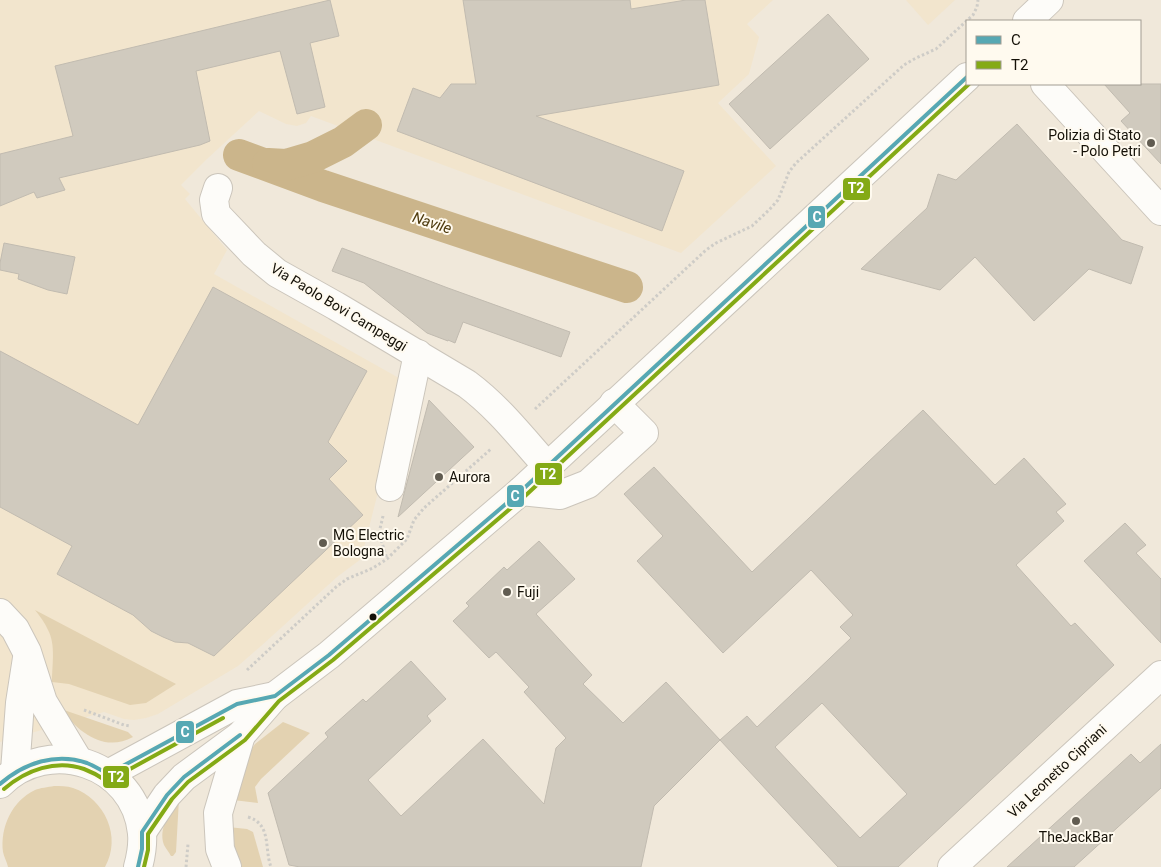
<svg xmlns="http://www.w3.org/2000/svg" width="1161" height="867" font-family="Roboto,sans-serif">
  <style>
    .built { fill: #f2e5cd }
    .green { fill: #e3d2b1 }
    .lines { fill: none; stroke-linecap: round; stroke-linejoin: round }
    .canal { stroke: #cbb58b; stroke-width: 32 }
    .building { fill: #d0cabe; stroke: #c1bbb0; fill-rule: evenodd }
    .minor-casing { stroke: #cbc5bb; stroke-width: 30 }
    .major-casing { stroke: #cbc5bb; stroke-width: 30 }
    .path { stroke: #ceccc7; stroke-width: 3; stroke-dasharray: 2.5 2.5; stroke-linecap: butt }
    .minor { stroke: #fdfcf9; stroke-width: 28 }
    .major { stroke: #fdfcf9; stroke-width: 28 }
    .bus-1-casing { stroke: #fffaef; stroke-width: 8 }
    .bus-2-casing { stroke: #fffaef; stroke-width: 8 }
    .bus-1 { stroke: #57a8b3; stroke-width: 4 }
    .bus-2 { stroke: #84aa15; stroke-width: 4 }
    .poi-dot { fill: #615c51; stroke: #fffaef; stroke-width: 2 }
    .bus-dot { fill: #141007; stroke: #fffaef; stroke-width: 2 }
    .labels { text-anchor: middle; stroke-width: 4; stroke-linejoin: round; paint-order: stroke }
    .poi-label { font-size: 14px; fill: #141007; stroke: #fffaef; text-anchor: start }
    .street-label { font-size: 14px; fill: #141007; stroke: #fffaef }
    .water-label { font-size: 15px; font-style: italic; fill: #4e3a0d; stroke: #fffaef }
    .line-badge { stroke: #fffaef; stroke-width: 2 }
    .badge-label { font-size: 14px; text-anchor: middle; font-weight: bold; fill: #fff }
  </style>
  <rect width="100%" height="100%" fill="#f0e8da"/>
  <g class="built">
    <polygon points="0,0 773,0 747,24 759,37 749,74 718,103 776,166 681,253 311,116 306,123 297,126 286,124 259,111 207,159 181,185 190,194 185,199 227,250 214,274 406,382 361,559 337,577 261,646 238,666 158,714 146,718 134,720 124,719 104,712 0,742"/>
    <polygon points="906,0 955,0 928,25"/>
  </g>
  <g class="green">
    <path d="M35,610l141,74 -30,19 -16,2 -61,-21 -17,-2c0,-17 4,-37 -4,-52 -3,-7 -8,-14 -13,-20z"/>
    <path d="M61,709l67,23 5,5c-29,16 -55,-5 -72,-28z"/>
    <polygon points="283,722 310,733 261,779 255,787 258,803 233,800 248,754 255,744"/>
    <path d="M54,786c6,0 13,0 19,2 32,11 49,49 32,79h-97c-1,-5 -4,-10 -5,-15 -3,-25 9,-51 32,-62 5,-2 13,-3 19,-4z"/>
    <path d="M179,799l-3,53 -3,4h-2c-2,-4 -5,-7 -7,-11 -6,-17 6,-33 15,-46z"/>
    <polygon points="228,827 247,829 253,832 263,867 239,867"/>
  </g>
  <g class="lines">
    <g class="canal">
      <polyline points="239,155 323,186 627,287"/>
      <polyline points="268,164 286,165 313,157 343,142 366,125"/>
    </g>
  </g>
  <g class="building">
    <polygon points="330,0 339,36 310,43 325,107 297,114 280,51 196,71 210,141 200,145 59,178 65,190 37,198 34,192 0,206 0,154 73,136 55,66"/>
    <polygon points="463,0 630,0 631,9 686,0 705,0 719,85 536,116 684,171 662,231 397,131 413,88 440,98 451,84 476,84"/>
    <polygon points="828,14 869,59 770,149 729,104"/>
    <polygon points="1104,84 1161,84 1161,164 1121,121 1130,113"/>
    <polygon points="1017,124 1122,240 1143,247 1131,284 1089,269 1034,321 975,257 940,290 861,269 927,208 938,174 956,180"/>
    <polygon points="4,243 75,257 67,294 48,290 18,279 19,274 0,270 0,263"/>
    <polygon points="342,248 448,288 570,332 561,357 463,322 455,343 448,340 448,341 427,333 364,283 332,271"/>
    <polygon points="213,287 367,371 328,442 347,461 329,479 363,515 214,656 188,643 175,642 163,637 151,631 133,615 57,574 72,546 0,507 0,351 138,425"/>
    <polygon points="429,400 474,447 398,517 405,490"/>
    <path d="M923,410l72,75 29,-27 42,46 -10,8 8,9 -48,44 55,61 4,-3 39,42 -216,202h-60l-118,-127 27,-24 10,11 51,-48 43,-41 -11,-11 13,-12 -42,-45 -88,83 -86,-92 26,-25 -39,-42 30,-27 98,105zM822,703l85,91 -47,44 -85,-91z"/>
    <polygon points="1125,523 1146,545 1136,553 1161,579 1161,643 1084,561"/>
    <polygon points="539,541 575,579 536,614 592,675 583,684 623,723 666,682 720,740 654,806 641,867 300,867 289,865 268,793 328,737 325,733 363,699 366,702 411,661 446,699 427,716 431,721 368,780 401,816 483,739 544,804 556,748 566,738 524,692 529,687 496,652 489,658 453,621 469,606 466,603 504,567 507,570"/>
    <polygon points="1161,744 1161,788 1074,867 1007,867 1131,754 1140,763"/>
  </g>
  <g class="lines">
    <defs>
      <g id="minor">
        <polyline points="1027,21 1049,0"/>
        <polyline points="1045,84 1161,211"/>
        <path d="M218,188l-4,12 2,14 38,40 23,19 59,33 131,78c31,23 54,53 80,82"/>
        <polyline points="390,487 418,354"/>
        <polyline points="521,491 560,495 588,484 644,433 614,403"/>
        <polyline points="0,613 15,629 27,652 43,702 78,760"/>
        <polyline points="15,771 20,703 27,658"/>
        <polyline points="108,774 237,704 275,696"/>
        <polyline points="142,832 167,795 184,777 241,735 275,696 329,655 521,491 967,77"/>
        <polyline points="227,867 220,849 218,813 241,735"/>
        <polyline points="952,867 1161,675"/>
      </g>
      <path id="major" d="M0,784c49,-49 135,-21 142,49 1,12 -1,23 -4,34"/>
    </defs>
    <use href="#minor" class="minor-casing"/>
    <use href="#major" class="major-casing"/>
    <g class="path">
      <polyline points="535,409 706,250 716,243 752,226 769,210 778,200 789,172 796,163 904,65 916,58 936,49 973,15 977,7 978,0"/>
      <polyline points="383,516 379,533 387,559"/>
      <polyline points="247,670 336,587 347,579 373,568 387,559 407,539 414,520 424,508 491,449"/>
      <polyline points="84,710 124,725 130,726"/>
      <path d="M248,817c24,7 16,32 23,50"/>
      <polyline points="186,867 188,844"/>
    </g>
    <use href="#minor" class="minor"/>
    <use href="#major" class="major"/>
    <defs>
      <g id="bus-1">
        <path d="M0,784c24,-21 56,-32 87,-21 7,3 14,7 21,11l129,-70 38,-8 54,-41 192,-164 446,-414"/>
        <polyline points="138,867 142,849 142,832 167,795 184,777 240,735"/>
      </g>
      <g id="bus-2">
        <path d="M4,789c22,-19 52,-30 80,-20 8,3 15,7 21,11h5l113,-62"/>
        <polyline points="144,867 148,850 148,834 172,799 188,782 245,740 279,701 333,660 525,496 969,84"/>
      </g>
    </defs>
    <use href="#bus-1" class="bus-1-casing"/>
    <use href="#bus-2" class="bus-2-casing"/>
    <use href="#bus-1" class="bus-1"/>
    <use href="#bus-2" class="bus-2"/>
  </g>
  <g class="poi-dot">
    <circle cx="1151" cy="143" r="5"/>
    <circle cx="439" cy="477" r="5"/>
    <circle cx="323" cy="543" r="5"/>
    <circle cx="507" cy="592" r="5"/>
    <circle cx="1076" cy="821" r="5"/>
  </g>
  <circle class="bus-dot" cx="373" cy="617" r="4.5"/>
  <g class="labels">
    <g class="poi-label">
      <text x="1141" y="140" text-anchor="end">Polizia di Stato<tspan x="1141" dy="16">- Polo Petri</tspan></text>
      <text x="449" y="482">Aurora</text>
      <text x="333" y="540">MG Electric<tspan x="333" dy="16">Bologna</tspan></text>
      <text x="517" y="597">Fuji</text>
      <text x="1076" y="842" text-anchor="middle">TheJackBar</text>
    </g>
    <g class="street-label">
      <text transform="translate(339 307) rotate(31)" y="5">Via Paolo Bovi Campeggi</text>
      <text transform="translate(1057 771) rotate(-43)" y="5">Via Leonetto Cipriani</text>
    </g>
    <g class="water-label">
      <text transform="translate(432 223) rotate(18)" y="5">Navile</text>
    </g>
  </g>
  <g class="line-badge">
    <rect x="842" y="177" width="29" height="24" rx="5" fill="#84aa15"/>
    <rect x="807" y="205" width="19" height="24" rx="5" fill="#57a8b3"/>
    <rect x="534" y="462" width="29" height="24" rx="5" fill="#84aa15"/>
    <rect x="506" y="484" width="19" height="24" rx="5" fill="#57a8b3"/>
    <rect x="175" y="720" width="20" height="24" rx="5" fill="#57a8b3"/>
    <rect x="102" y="765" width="28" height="24" rx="5" fill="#84aa15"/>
  </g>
  <g class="badge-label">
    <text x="856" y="193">T2</text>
    <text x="817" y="222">C</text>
    <text x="548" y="479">T2</text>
    <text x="515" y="501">C</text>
    <text x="185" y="737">C</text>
    <text x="116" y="782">T2</text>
  </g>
  <rect x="966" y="20" width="175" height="65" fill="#fffaef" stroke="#a19c92"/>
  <rect x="976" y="36" width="25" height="8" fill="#57a8b3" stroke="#a19c92"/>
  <text x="1011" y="45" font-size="15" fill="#141007">C</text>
  <rect x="976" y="61" width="25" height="8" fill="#84aa15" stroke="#a19c92"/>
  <text x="1011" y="70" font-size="15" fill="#141007">T2</text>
</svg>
